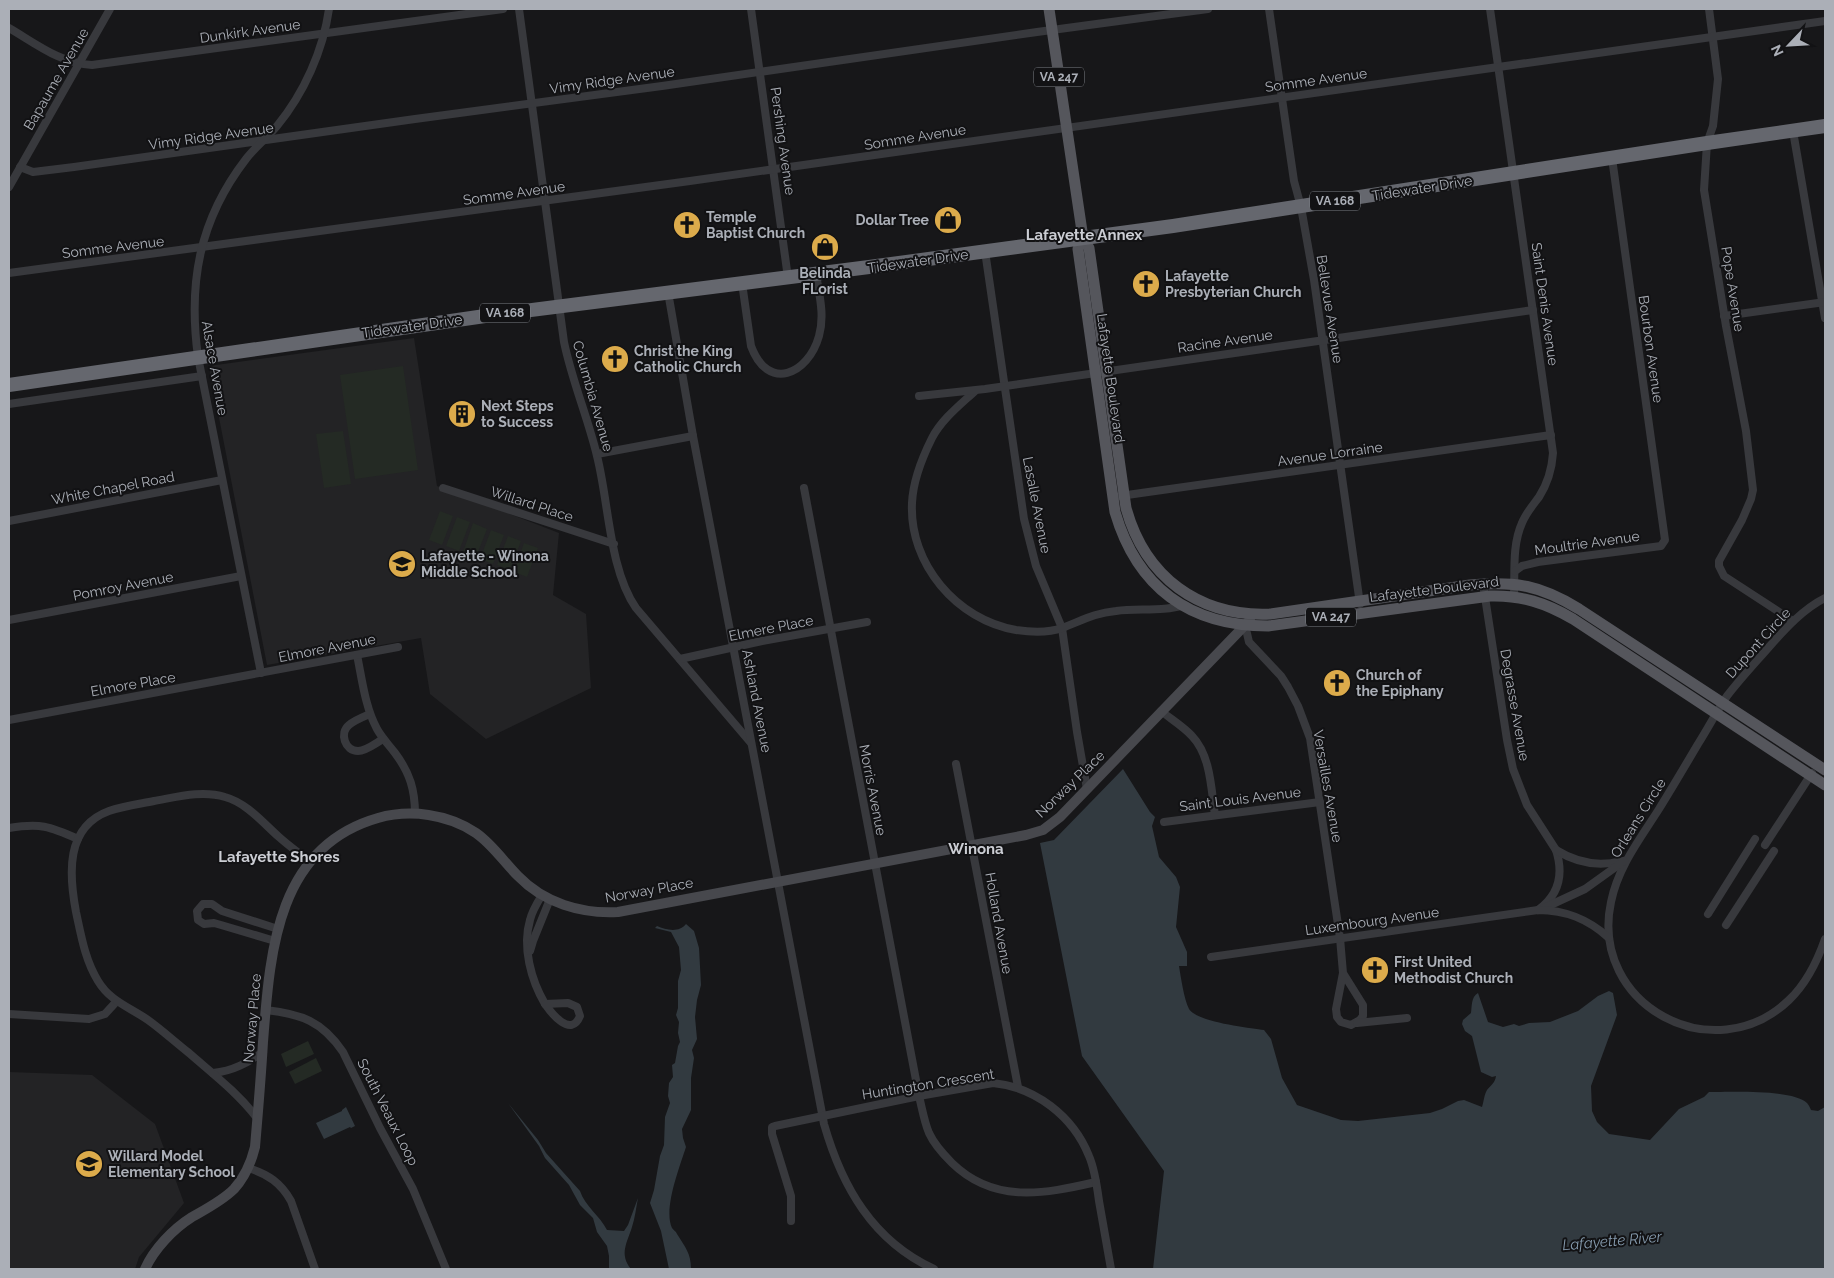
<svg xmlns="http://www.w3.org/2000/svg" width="1834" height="1278" font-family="Raleway,sans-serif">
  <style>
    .built { fill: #232325 }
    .pitch { fill: #242a24 }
    .water { fill: #323a40 }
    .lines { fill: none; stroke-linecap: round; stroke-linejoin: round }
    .street { stroke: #38393d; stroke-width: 8 }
    .secondary { stroke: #47484d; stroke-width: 10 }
    .primary { stroke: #55565c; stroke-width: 11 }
    .highway { stroke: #65676e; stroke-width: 14 }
    .labels { text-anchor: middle; stroke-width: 4; stroke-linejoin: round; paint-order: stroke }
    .shield { fill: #121214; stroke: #7d8086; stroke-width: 1 }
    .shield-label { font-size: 12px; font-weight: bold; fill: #abafb7 }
    .street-label { font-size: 14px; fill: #abafb7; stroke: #121214 }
    .poi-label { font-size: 14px; font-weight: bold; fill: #abafb7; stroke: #121214; text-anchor: start }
    .neighbourhood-label { font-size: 15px; font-weight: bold; fill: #cbcdd3; stroke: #121214 }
    .water-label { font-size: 15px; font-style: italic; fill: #869bae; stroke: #121214 }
  </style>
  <rect width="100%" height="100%" fill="#171719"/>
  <g class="built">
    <polygon points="414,338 437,486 559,533 553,595 586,614 591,688 486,739 430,694 421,638 267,665 209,366"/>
    <polygon points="9,1072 92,1075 155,1124 184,1203 139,1257 135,1269 9,1269"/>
  </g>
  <g class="pitch">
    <polygon points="403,366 418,470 355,479 340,375"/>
    <polygon points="343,431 351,484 324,488 316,434"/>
    <polygon points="440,511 453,516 442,545 429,540"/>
    <polygon points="457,517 470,522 459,551 446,546"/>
    <polygon points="473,523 487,529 476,557 463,552"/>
    <polygon points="491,530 504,535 493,564 480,559"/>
    <polygon points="508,536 521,541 510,570 497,565"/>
    <polygon points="524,543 538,548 527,577 514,572"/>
    <polygon points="308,1041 314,1054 286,1067 281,1054"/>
    <polygon points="316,1058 322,1071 295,1084 289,1072"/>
  </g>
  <g class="water">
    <path d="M1123,769l27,43 5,5 -3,9 7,31 17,20 4,10 -4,40 11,25v14h-8c2,12 5,33 10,43 8,13 60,19 75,21l7,9 11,39 15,27 44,15 17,1 72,-8 12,-4 16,-8 6,-1 18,7c2,-6 2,-12 5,-17 4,-5 8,-7 9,-14l-4,1 -11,-5 -9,-36 -7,-5 -3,-7 1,-4 8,-7c1,-7 0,-16 7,-20l10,29 15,5 11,-3 5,2 10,-3 21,-1 28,-11 20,-15 11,-5 4,2 4,22 -26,71 1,25 5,11 12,12 41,6 29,-31 25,-12 5,-5c21,0 84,-3 98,11 2,2 3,5 4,7l7,1 7,-4v162h-672l11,-98 -82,-115 -42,-213 14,-3z"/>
    <path d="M686,924l8,7 5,17 2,37 -4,15 -2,17 2,22 -5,11 2,8 -3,20v32l-9,19 1,9 3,9c-6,19 -23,62 -14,81 1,2 4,3 5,6 8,13 14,19 14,35h-22l-8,-38 -11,-28 4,-13 6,-34 4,-11 1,-28 5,-14 -2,-7 1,-13 4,-6 -1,-12 3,-2 3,-17 2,-4 -2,-9 1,-11 -3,-7 2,-7v-27l3,-11 -2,-23 -8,-15 -16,-4 2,-2c9,4 22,7 29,-2z"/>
    <path d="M508,1103l30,37 8,13 34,38c5,15 20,25 27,39l17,1 4,-6 10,-27c-2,10 -3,20 -6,29 -5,16 -13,27 -1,42h-22v-13l-2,-10 -10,-14 -4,-14 -13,-13 -11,-20 -24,-27 -6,-12z"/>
    <polygon points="346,1107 355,1126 351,1128 350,1127 324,1139 316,1123 342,1111 342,1110"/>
  </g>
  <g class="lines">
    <g class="street">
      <path d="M519,9l45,333c8,39 24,76 33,114 12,47 12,113 39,152l115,135"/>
      <polyline points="751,9 788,278"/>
      <polyline points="1269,9 1294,181 1301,207 1314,280 1360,604"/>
      <path d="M1490,9l63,444c-1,15 -5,30 -14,44 -6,8 -13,16 -17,26 -10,22 -7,49 -8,73"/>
      <polyline points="1709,9 1718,79 1713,126 1707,143 1704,190 1726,326 1746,431 1753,490 1751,499 1742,520 1719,561 1719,566 1724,576 1793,621"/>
      <path d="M9,28c26,15 52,36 83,37l411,-56"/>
      <polyline points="1793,131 1825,318"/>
      <polyline points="20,167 33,172 74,167 415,119 662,86 1037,32 1208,9"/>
      <polyline points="9,187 110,9"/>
      <polyline points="985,251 1024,519 1036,566 1062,628 1077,732 1087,789"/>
      <path d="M9,273c606,-79 1211,-167 1816,-252"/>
      <path d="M742,283l9,63c17,46 57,29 68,-10 6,-21 0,-42 -3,-62"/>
      <path d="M668,292l25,144 131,688c18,63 49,117 110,145"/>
      <polyline points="1724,316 1825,302"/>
      <path d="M975,391c-15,14 -33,28 -43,47 -10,20 -19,43 -20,65 -3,61 45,117 104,127 14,2 32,3 46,-2 19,-7 32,-15 54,-17 22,-3 47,1 68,-6"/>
      <polyline points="919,396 985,389 1533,310"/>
      <polyline points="9,404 202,376"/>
      <polyline points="597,454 693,436"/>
      <polyline points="443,488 614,544"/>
      <path d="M804,488l115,608c3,12 5,25 10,37 5,11 15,22 23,30 42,41 92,31 144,19"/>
      <polyline points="1120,496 1551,435"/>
      <polyline points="9,521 222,480"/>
      <polyline points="1515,571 1522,566 1538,562 1661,546 1665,540 1612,158"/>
      <path d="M1483,584l24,156 6,29 14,36 29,45c8,25 3,45 -18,60"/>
      <path d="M1825,598c-22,11 -40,31 -56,49 -14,16 -29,32 -42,49 -10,15 -19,32 -29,48 -13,22 -26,44 -39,65 -19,30 -41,58 -48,93 -22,103 103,170 178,98 18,-17 28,-38 36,-61"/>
      <polyline points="9,620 241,576"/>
      <polyline points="1245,625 1249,642 1281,676 1288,687 1298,706 1310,738 1340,938 1343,973 1363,1005 1363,1016 1360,1020 1351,1025 1341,1022 1337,1017 1336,1009 1343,973"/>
      <path d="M357,655c5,24 8,52 20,74 5,9 12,16 18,24 15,20 20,37 20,61"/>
      <polyline points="680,659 762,641 867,622"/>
      <path d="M261,673l-63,-316c-10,-74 1,-137 48,-198 9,-12 21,-21 31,-33 27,-33 46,-75 52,-117"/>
      <path d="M1161,711c10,8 23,16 31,25 19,20 19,53 23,79"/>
      <path d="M370,714c-7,3 -15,6 -21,11 -10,8 -4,26 9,26 8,0 18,-8 25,-12"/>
      <polyline points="9,720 398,647"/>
      <polyline points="956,764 1018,1087"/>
      <polyline points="1164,822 1320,802"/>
      <path d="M9,828c31,-5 40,-2 69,11"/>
      <polyline points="1765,845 1812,773"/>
      <path d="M1556,850c21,13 42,17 65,11"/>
      <path d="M542,895c-5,8 -10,16 -12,25 -8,27 1,60 15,84"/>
      <polyline points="1544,908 1585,889 1624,861"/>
      <polyline points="1708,914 1755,839"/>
      <polyline points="1726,925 1774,851"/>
      <polyline points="275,941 221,925 214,923 204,924 198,920 197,911 203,904 212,904 222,911 278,929"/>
      <polyline points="530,951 533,941 550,899"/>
      <path d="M1211,957l327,-47c28,0 50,9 71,28"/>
      <path d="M568,1003l9,4 3,9c-9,22 -28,-2 -35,-12z"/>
      <path d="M266,1010c35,4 56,11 77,42l37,76 33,61 33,80"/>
      <polyline points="9,1014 89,1019 105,1014 116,1002"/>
      <polyline points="1357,1023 1407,1018"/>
      <path d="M213,1073c20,-2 34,-10 50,-21"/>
      <path d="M257,1118c-19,-25 -44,-44 -68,-65 -14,-11 -27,-23 -41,-33 -19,-13 -38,-19 -50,-39 -13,-21 -17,-46 -22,-69 -7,-37 -11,-85 33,-101 14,-5 30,-7 45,-10 23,-4 48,-11 71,-4 22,6 38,26 54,40 10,9 20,16 30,24"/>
      <path d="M248,1168c20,6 33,15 43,33l24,68"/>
      <path d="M791,1221v-25l-19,-62v-7l3,-1 144,-30 74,-13c42,4 80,33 96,73 6,14 8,30 10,45 4,23 8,45 12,68"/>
    </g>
    <path class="secondary" d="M145,1269c9,-20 28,-40 47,-52 14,-8 30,-16 42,-28 11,-12 17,-26 21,-42 3,-35 6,-70 8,-105 7,-89 13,-195 115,-224 32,-9 70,-4 98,15 16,11 28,29 42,43 26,27 63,38 100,36l408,-77 17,-5 17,-13 190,-197"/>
    <g class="primary">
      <path d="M1049,9l34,229 6,10 37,260c19,69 73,109 144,106l200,-29c46,-4 70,0 109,24l246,161"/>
      <path d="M1083,238l-5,11 37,263c22,75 74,114 153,114l222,-30c31,-1 56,7 83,23l252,166"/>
    </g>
    <polyline class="highway" points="9,385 485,316 869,267 1173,226 1707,143 1825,126"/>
  </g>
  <defs>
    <symbol id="shop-disc" viewBox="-11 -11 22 22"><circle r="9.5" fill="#dcab4b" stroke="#121214"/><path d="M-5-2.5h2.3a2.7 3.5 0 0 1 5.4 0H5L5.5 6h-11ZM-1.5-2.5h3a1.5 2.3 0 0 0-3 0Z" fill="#111"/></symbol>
    <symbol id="church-disc" viewBox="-11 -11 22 22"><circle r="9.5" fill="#dcab4b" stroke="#121214"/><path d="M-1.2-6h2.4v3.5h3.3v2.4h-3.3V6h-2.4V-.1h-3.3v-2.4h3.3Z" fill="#111"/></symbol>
    <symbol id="building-disc" viewBox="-11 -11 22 22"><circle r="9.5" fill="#dcab4b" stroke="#121214"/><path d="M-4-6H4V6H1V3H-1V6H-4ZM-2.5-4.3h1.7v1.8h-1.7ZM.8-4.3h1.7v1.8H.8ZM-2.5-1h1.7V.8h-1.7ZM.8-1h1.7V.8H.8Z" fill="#111"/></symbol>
    <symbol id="school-disc" viewBox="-11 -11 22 22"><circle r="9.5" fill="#dcab4b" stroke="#121214"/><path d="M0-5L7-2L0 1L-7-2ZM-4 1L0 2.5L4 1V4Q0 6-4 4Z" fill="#111"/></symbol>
  </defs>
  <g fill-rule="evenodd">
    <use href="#shop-disc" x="932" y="204" width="32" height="32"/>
    <use href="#church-disc" x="671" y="209" width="32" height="32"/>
    <use href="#shop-disc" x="809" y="231" width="32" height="32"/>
    <use href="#church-disc" x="1130" y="268" width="32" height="32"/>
    <use href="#church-disc" x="599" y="343" width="32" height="32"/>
    <use href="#building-disc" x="446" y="398" width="32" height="32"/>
    <use href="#school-disc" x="386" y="548" width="32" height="32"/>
    <use href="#church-disc" x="1321" y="667" width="32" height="32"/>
    <use href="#church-disc" x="1359" y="954" width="32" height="32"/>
    <use href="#school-disc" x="73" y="1148" width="32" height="32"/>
  </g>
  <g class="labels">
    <g class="shield">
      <rect x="1034" y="67.5" width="50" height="19" rx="4"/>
      <rect x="1310" y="191.5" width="50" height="19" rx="4"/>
      <rect x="480" y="303.5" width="50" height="19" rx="4"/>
      <rect x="1306" y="607.5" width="50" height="19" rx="4"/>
    </g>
    <g class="shield-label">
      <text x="1059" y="81">VA 247</text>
      <text x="1335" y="205">VA 168</text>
      <text x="505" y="317">VA 168</text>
      <text x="1331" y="621">VA 247</text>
    </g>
    <g class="street-label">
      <text transform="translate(250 31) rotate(-8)" y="5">Dunkirk Avenue</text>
      <text transform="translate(56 79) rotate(-60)" y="5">Bapaume Avenue</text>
      <text transform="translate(612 80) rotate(-8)" y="5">Vimy Ridge Avenue</text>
      <text transform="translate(1316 80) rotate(-8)" y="5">Somme Avenue</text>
      <text transform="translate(211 136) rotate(-8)" y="5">Vimy Ridge Avenue</text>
      <text transform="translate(915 137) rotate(-9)" y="5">Somme Avenue</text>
      <text transform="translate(783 141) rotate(82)" y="5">Pershing Avenue</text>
      <text transform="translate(1422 188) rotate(-9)" y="5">Tidewater Drive</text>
      <text transform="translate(514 193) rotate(-8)" y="5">Somme Avenue</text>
      <text transform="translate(113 247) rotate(-7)" y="5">Somme Avenue</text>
      <text transform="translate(918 261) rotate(-8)" y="5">Tidewater Drive</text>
      <text transform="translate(1733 289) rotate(81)" y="5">Pope Avenue</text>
      <text transform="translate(1545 304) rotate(82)" y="5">Saint Denis Avenue</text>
      <text transform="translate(1330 309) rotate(81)" y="5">Bellevue Avenue</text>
      <text transform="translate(412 326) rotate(-8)" y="5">Tidewater Drive</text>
      <text transform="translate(1225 341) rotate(-8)" y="5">Racine Avenue</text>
      <text transform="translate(1651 349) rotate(82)" y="5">Bourbon Avenue</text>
      <text transform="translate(215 368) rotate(80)" y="5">Alsace Avenue</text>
      <text transform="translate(1111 378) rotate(82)" y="5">Lafayette Boulevard</text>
      <text transform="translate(593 396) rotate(74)" y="5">Columbia Avenue</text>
      <text transform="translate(1330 454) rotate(-8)" y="5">Avenue Lorraine</text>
      <text transform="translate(113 488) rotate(-11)" y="5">White Chapel Road</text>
      <text transform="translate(532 504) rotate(18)" y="5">Willard Place</text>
      <text transform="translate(1037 505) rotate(79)" y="5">Lasalle Avenue</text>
      <text transform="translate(1587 543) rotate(-8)" y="5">Moultrie Avenue</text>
      <text transform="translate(123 586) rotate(-11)" y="5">Pomroy Avenue</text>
      <text transform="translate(1434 589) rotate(-7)" y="5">Lafayette Boulevard</text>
      <text transform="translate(771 628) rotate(-11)" y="5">Elmere Place</text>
      <text transform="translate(1758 643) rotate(-48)" y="5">Dupont Circle</text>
      <text transform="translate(327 648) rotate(-11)" y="5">Elmore Avenue</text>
      <text transform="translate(133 684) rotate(-10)" y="5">Elmore Place</text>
      <text transform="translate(757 701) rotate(79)" y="5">Ashland Avenue</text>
      <text transform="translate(1515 705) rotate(80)" y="5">Degrasse Avenue</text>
      <text transform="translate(1070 784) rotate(-44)" y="5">Norway Place</text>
      <text transform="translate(1328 786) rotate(80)" y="5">Versailles Avenue</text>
      <text transform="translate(873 790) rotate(79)" y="5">Morris Avenue</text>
      <text transform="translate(1240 799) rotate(-7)" y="5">Saint Louis Avenue</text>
      <text transform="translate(1638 818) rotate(-58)" y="5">Orleans Circle</text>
      <text transform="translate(649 890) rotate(-10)" y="5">Norway Place</text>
      <text transform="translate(1372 921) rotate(-8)" y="5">Luxembourg Avenue</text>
      <text transform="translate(999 923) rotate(80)" y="5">Holland Avenue</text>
      <text transform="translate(252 1018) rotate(-85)" y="5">Norway Place</text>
      <text transform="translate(928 1084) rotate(-9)" y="5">Huntington Crescent</text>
      <text transform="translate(388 1112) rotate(63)" y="5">South Veaux Loop</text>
    </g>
    <g class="poi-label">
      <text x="706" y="222">Temple<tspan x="706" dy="16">Baptist Church</tspan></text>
      <text x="929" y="225" text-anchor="end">Dollar Tree</text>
      <text x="825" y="278" text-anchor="middle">Belinda<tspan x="825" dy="16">FLorist</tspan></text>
      <text x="1165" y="281">Lafayette<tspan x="1165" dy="16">Presbyterian Church</tspan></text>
      <text x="634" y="356">Christ the King<tspan x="634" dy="16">Catholic Church</tspan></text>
      <text x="481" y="411">Next Steps<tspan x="481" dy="16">to Success</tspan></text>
      <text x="421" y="561">Lafayette - Winona<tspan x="421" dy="16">Middle School</tspan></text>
      <text x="1356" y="680">Church of<tspan x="1356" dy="16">the Epiphany</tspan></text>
      <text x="1394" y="967">First United<tspan x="1394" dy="16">Methodist Church</tspan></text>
      <text x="108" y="1161">Willard Model<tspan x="108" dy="16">Elementary School</tspan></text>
    </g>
    <g class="neighbourhood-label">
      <text x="1084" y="240">Lafayette Annex</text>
      <text x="976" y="854">Winona</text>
      <text x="279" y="862">Lafayette Shores</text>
    </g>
    <g class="water-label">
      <text transform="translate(1612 1241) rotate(-5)" y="5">Lafayette River</text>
    </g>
  </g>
  <rect width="1834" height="1278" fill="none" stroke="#abafb7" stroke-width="20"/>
  <g transform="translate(1789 45) rotate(245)" stroke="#121214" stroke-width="4" paint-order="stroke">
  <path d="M0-4L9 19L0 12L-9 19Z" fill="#abafb7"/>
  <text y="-8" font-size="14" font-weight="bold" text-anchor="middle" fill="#abafb7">N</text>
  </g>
</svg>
